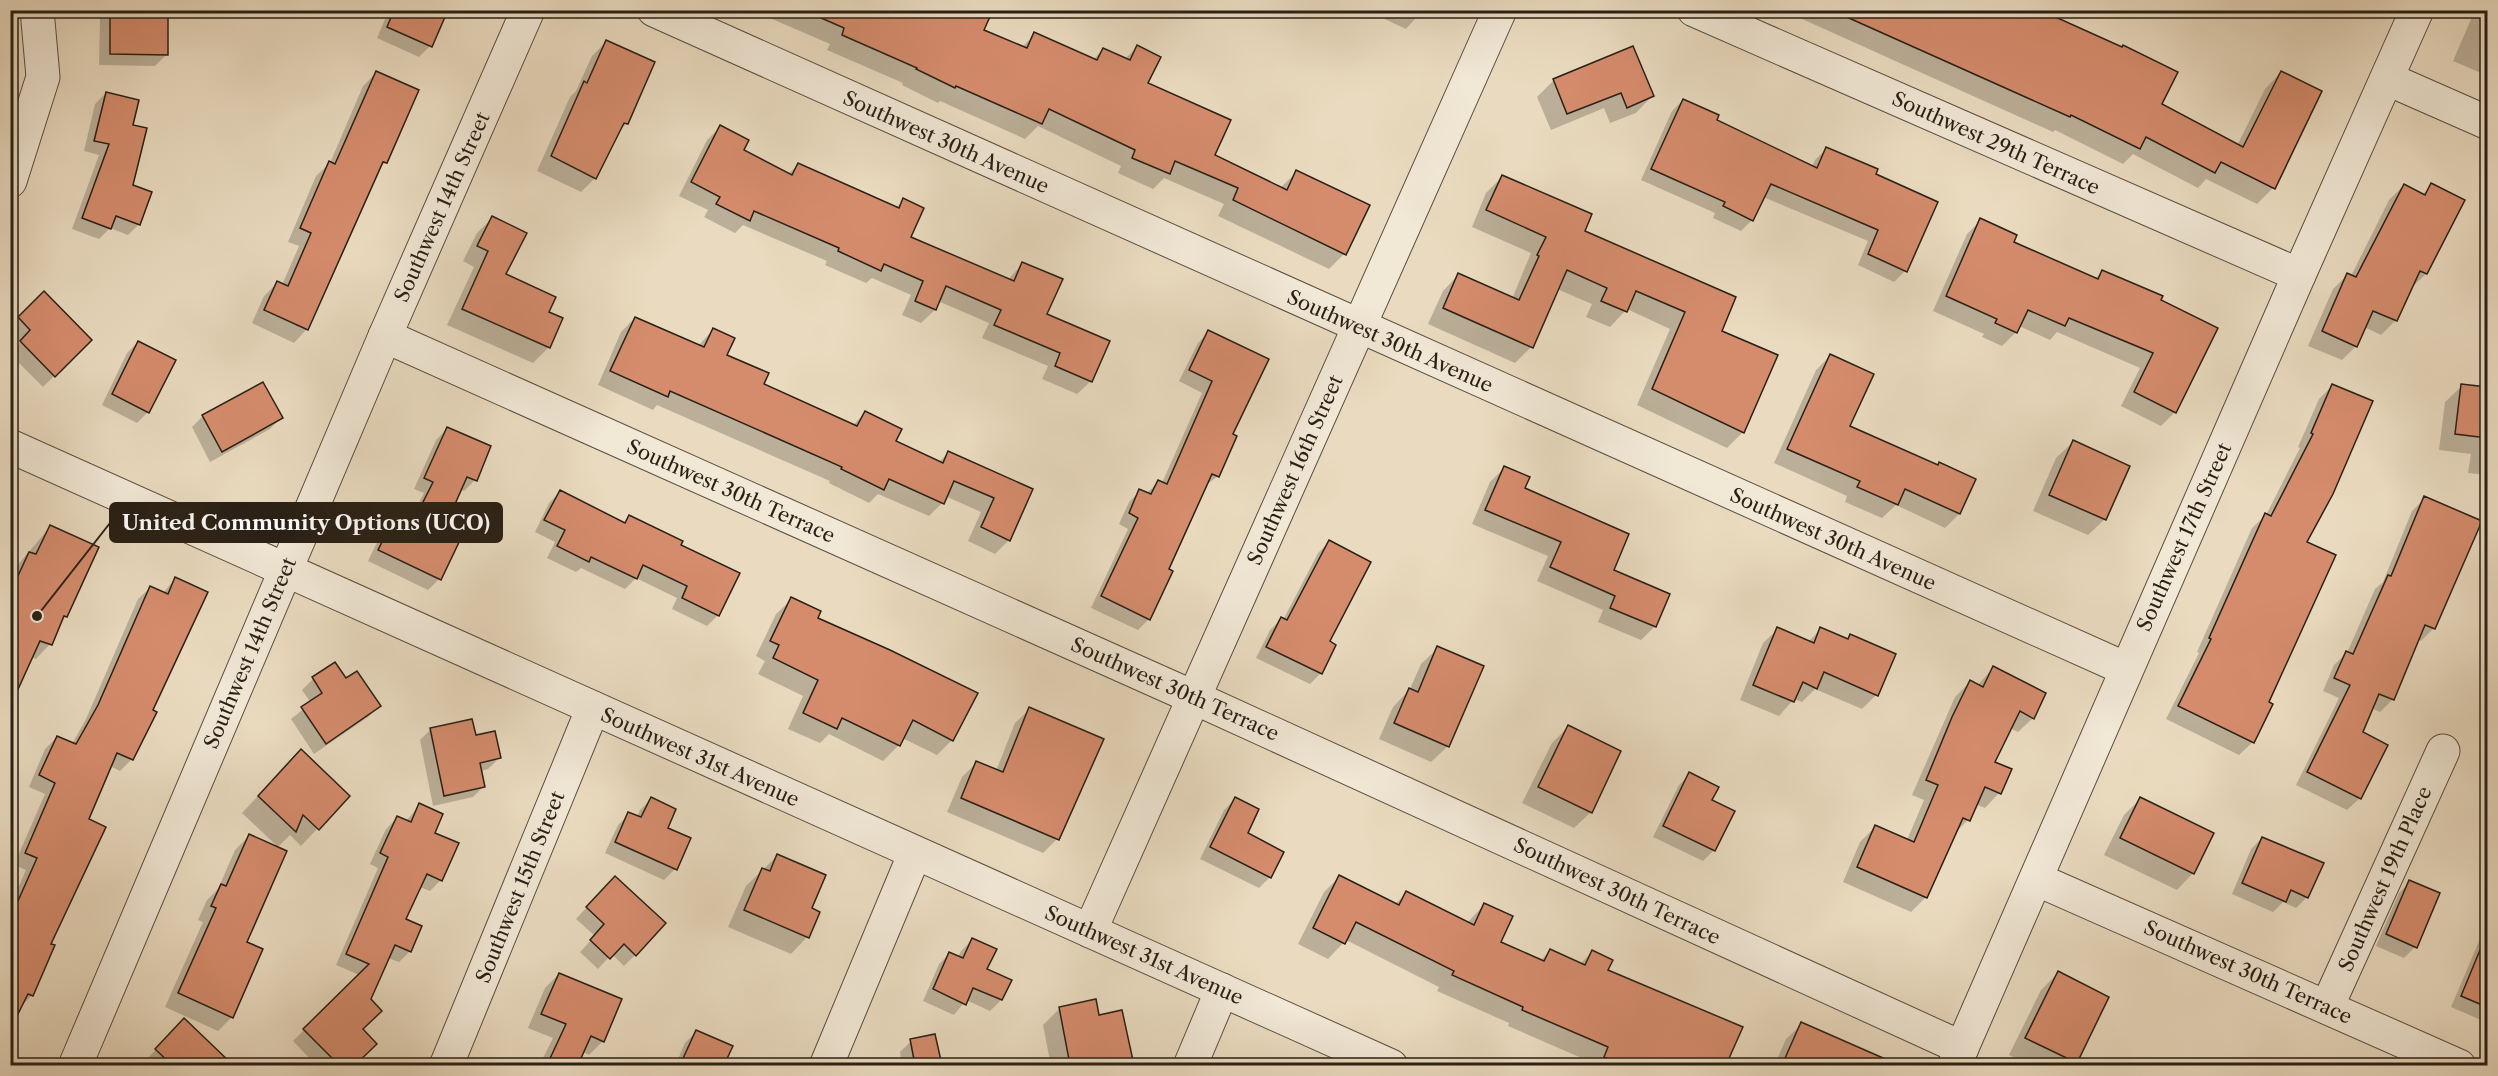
<svg xmlns="http://www.w3.org/2000/svg" width="2498" height="1076" font-family="'Libre Caslon Text',serif">
  <style>
    .shadow { fill: #0003 }
    .building { fill: #d58c6d; stroke: #281f15; stroke-width: 1.5 }
    .lines { fill: none; stroke-linecap: round; stroke-linejoin: round }
    .minor-casing { stroke: #584e40; stroke-width: 35 }
    .minor { stroke: #f1e8d6; stroke-width: 33 }
    .labels { text-anchor: middle; stroke-width: 5; stroke-linejoin: round; paint-order: stroke }
    .street-label { font-size: 20px; fill: #281f15; stroke: #f1e8d6 }
    .leader { fill: none; stroke: #281f15; stroke-width: 2 }
    .callout-dot { fill: #281f15; stroke: #f1e8d6; stroke-width: 2 }
    .callout { fill: #281f15; stroke: #281f15; stroke-width: 2 }
    .callout-label { font-size: 21px; text-anchor: middle; font-weight: bold; fill: #fff }
  </style>
  <rect width="100%" height="100%" fill="#eadbc0"/>
  <filter id="stains"><feTurbulence type="fractalNoise" baseFrequency=".00333" numOctaves="4"/><feColorMatrix values="0 0 0 0 .2 0 0 0 0 .09 0 0 0 0 .02 0 0 0 .5 -.17"/></filter>
  <radialGradient id="worn" r=".72"><stop offset=".6" stop-color="#630" stop-opacity="0"/><stop offset="1" stop-color="#630" stop-opacity=".3"/></radialGradient>
  <g class="shadow">
    <polygon points="106,10 167,10 166,55 155,66 99,65 100,17"/>
    <polygon points="389,10 446,10 430,46 419,57 377,38"/>
    <polygon points="767,10 977,10 982,30 1021,48 1035,34 1093,60 1103,49 1124,60 1137,47 1146,84 1213,156 1281,187 1297,172 1344,254 1329,269 1218,216 1224,204 1164,178 1153,189 1118,173 1121,166 1038,126 1025,139 940,101 938,103 902,85 903,83 827,50 830,44 765,16"/>
    <polygon points="1365,10 1423,10 1406,29"/>
    <polygon points="1803,10 2033,10 2160,105 2237,146 2265,89 2281,72 2273,188 2257,204 2206,179 2198,188 2133,154 2123,164 2055,130 2053,132 1800,18"/>
    <polygon points="2475,10 2488,10 2488,76 2453,61"/>
    <polygon points="606,42 626,124 618,132 595,178 581,192 537,171 570,97 576,91 592,56"/>
    <polygon points="376,73 385,162 378,170 307,329 294,343 252,323 264,296 277,283 282,285 299,246 288,242 316,176 330,163 363,86"/>
    <polygon points="1554,80 1652,96 1636,113 1610,123 1604,108 1551,130 1537,97"/>
    <polygon points="106,93 131,126 131,186 139,224 128,235 110,228 99,239 72,229 99,155 84,151 95,104"/>
    <polygon points="1683,100 1715,120 1812,167 1815,160 1826,149 1874,175 1905,271 1894,282 1858,265 1868,241 1763,197 1752,220 1741,231 1713,218 1715,213 1641,180 1672,111"/>
    <polygon points="720,127 742,151 788,174 798,165 895,209 904,200 909,238 1008,280 1022,264 1045,315 1091,381 1077,394 1042,379 1048,366 982,338 989,323 938,301 935,310 921,323 902,315 911,295 872,278 866,283 825,265 827,261 743,225 735,233 704,217 708,210 679,196 707,140"/>
    <polygon points="1502,177 1583,231 1720,332 1743,432 1727,448 1637,405 1670,329 1627,309 1610,327 1586,317 1592,304 1557,289 1531,347 1515,363 1428,324 1443,291 1458,275 1512,299 1531,253 1472,227 1486,193"/>
    <polygon points="2404,185 2422,195 2432,185 2463,201 2426,274 2411,288 2396,320 2381,335 2364,327 2356,346 2342,360 2308,346 2333,289 2348,274 2351,276 2389,200"/>
    <polygon points="492,218 504,275 547,313 561,319 548,348 533,363 447,325 474,267 463,261 477,233"/>
    <polygon points="1981,220 2012,242 2095,279 2102,272 2161,297 2175,412 2161,426 2121,406 2140,368 2057,332 2050,340 2019,326 2016,332 2002,346 1982,337 1984,334 1933,311 1967,234"/>
    <polygon points="44,293 90,340 43,387 10,354 20,342 10,332 10,327"/>
    <polygon points="635,318 698,346 713,330 725,355 762,385 852,426 865,413 894,442 938,463 948,453 1031,490 1009,540 995,554 968,541 981,512 945,496 942,503 929,516 878,494 869,503 829,483 830,481 657,405 653,410 598,385 621,332"/>
    <polygon points="1209,332 1231,435 1218,476 1205,486 1167,569 1149,619 1138,630 1091,608 1128,529 1119,524 1129,502 1140,491 1147,493 1158,482 1162,483 1202,393 1179,381 1198,343"/>
    <polygon points="138,342 148,412 137,423 102,405 127,353"/>
    <polygon points="1830,356 1848,427 1937,466 1974,480 1959,514 1945,528 1896,505 1882,518 1845,502 1847,496 1774,463 1816,370"/>
    <polygon points="2332,386 2305,543 2267,702 2253,742 2239,755 2166,719 2199,653 2197,652 2252,528 2266,515 2300,448 2298,447 2319,399"/>
    <polygon points="2462,386 2488,388 2488,475 2468,473 2471,454 2439,450 2445,402"/>
    <polygon points="203,416 281,418 270,429 210,462 192,427"/>
    <polygon points="447,429 475,480 464,491 460,489 442,530 439,579 428,590 368,561 381,534 392,523 405,530 424,493 414,489 436,440"/>
    <polygon points="2073,442 2105,519 2088,535 2033,511 2056,458"/>
    <polygon points="1504,468 1523,489 1612,570 1655,626 1641,640 1598,622 1603,610 1537,581 1548,556 1472,524 1490,482"/>
    <polygon points="560,492 623,523 630,517 679,546 718,615 707,626 672,609 677,598 636,578 625,589 581,568 576,572 547,558 555,542 535,532 549,503"/>
    <polygon points="2425,498 2434,628 2421,641 2418,639 2393,699 2380,712 2371,708 2361,733 2360,798 2347,810 2296,785 2339,698 2323,691 2334,665 2347,653 2375,589 2383,582 2412,511"/>
    <polygon points="50,527 66,616 59,622 50,644 36,659 31,657 10,703 10,578 15,568"/>
    <polygon points="1329,542 1328,642 1321,673 1310,684 1256,658 1270,630 1281,619 1283,620 1318,553"/>
    <polygon points="175,579 151,711 155,713 132,759 120,771 110,766 87,820 32,995 20,1007 10,1026 10,906 26,870 14,865 45,794 29,787 45,749 57,737 72,744 86,719 138,599 150,588 163,593"/>
    <polygon points="792,599 816,618 952,740 937,755 902,738 899,745 883,761 829,734 820,743 788,729 803,696 758,674 765,661 756,656 776,614"/>
    <polygon points="1778,629 1808,642 1821,629 1846,640 1850,636 1876,695 1862,709 1815,689 1802,702 1794,699 1779,716 1740,700 1763,643"/>
    <polygon points="1438,648 1448,746 1431,762 1379,739 1393,707 1410,689 1421,664"/>
    <polygon points="335,664 346,680 379,706 368,717 314,754 291,719 311,703 302,690 313,679"/>
    <polygon points="1993,668 2033,718 2018,732 2010,728 1993,762 2010,770 1999,793 1985,808 1975,804 1968,820 1954,834 1926,897 1911,912 1843,882 1860,842 1875,827 1907,840 1924,800 1912,795 1955,697 1970,682 1977,686"/>
    <polygon points="1030,709 1057,839 1043,853 947,812 962,777 977,762 996,771 1015,723"/>
    <polygon points="1568,727 1591,812 1574,828 1522,803 1552,743"/>
    <polygon points="431,729 474,737 499,758 488,769 480,771 484,786 473,797 433,806 420,740"/>
    <polygon points="284,768 348,796 301,846 290,835 278,847 242,813"/>
    <polygon points="1690,774 1710,801 1733,812 1714,850 1703,861 1653,837 1679,785"/>
    <polygon points="651,799 666,829 675,869 664,880 605,853 618,825 629,814 637,817 640,810"/>
    <polygon points="1235,799 1246,834 1270,877 1259,888 1200,859 1224,810"/>
    <polygon points="2140,799 2193,873 2177,890 2104,855 2124,815"/>
    <polygon points="420,805 433,833 441,880 430,891 420,887 404,920 410,951 399,962 388,958 369,1000 361,1030 375,1044 353,1066 317,1066 293,1041 359,975 336,965 378,868 370,864 386,829 397,818 406,821"/>
    <polygon points="249,836 245,943 232,1017 218,1031 165,1007 203,922 198,920 207,900 218,889 235,850"/>
    <polygon points="2262,838 2307,897 2296,908 2283,902 2273,912 2232,894 2251,849"/>
    <polygon points="778,855 810,909 818,912 807,937 791,954 728,927 746,886"/>
    <polygon points="1339,877 1395,904 1407,893 1467,923 1484,905 1499,942 1540,961 1550,951 1580,964 1592,952 1606,970 1741,1028 1724,1066 1592,1066 1593,1063 1508,1026 1509,1023 1437,991 1439,987 1346,940 1328,959 1298,944 1324,892"/>
    <polygon points="2410,882 2415,947 2404,958 2376,946 2399,893"/>
    <polygon points="604,889 635,955 624,966 612,954 598,969 580,952 595,936 576,919"/>
    <polygon points="2488,931 2488,1023 2451,1007 2480,939"/>
    <polygon points="972,940 1001,1000 990,1011 966,1000 954,1015 923,1001 939,964 950,953 958,957 961,951"/>
    <polygon points="2058,973 2107,997 2073,1066 2031,1066 2009,1055 2041,990"/>
    <polygon points="559,974 603,1041 589,1055 583,1052 577,1066 539,1066 553,1038 528,1028 545,988"/>
    <polygon points="1059,1009 1098,1016 1132,1063 1129,1066 1051,1066 1043,1025"/>
    <polygon points="184,1021 230,1066 140,1066"/>
    <polygon points="1802,1024 1874,1056 1870,1066 1774,1066 1786,1039"/>
    <polygon points="696,1032 731,1047 723,1066 675,1066 685,1043"/>
    <polygon points="934,1036 940,1065 957,1062 958,1066 902,1066 900,1052 911,1041"/>
  </g>
  <g class="building">
    <polygon points="110,10 168,10 168,55 110,54"/>
    <polygon points="394,10 448,10 432,47 387,27"/>
    <polygon points="803,10 993,10 984,30 1027,48 1034,32 1097,60 1103,48 1130,60 1137,45 1161,57 1148,83 1231,120 1215,155 1287,190 1296,170 1370,205 1346,255 1233,200 1238,188 1175,161 1170,174 1132,158 1135,150 1049,109 1042,124 956,86 955,88 916,69 917,68 842,35 844,28"/>
    <polygon points="1831,10 2040,10 2122,47 2123,45 2178,72 2162,104 2243,147 2281,71 2322,91 2275,189 2221,162 2215,173 2146,137 2140,149 2071,115 2070,117"/>
    <polygon points="606,40 655,62 628,124 624,123 596,179 551,156 584,81 587,83"/>
    <polygon points="1633,46 1654,96 1627,108 1621,93 1567,114 1553,79"/>
    <polygon points="376,71 419,90 387,163 383,162 308,330 264,310 277,281 288,286 311,233 300,228 329,161 335,164"/>
    <polygon points="106,92 139,100 133,125 147,128 133,185 152,192 140,225 116,216 111,229 82,218 109,144 94,141"/>
    <polygon points="1683,99 1719,115 1717,120 1817,168 1826,147 1878,169 1876,174 1938,202 1907,272 1868,254 1878,230 1771,184 1753,221 1723,206 1725,202 1651,169"/>
    <polygon points="720,125 749,140 744,150 792,175 798,163 899,208 903,198 924,208 911,237 1014,281 1022,262 1063,279 1047,314 1110,341 1092,382 1055,366 1060,353 994,325 1001,310 946,286 936,310 915,301 923,281 884,264 881,271 838,251 839,248 754,211 750,221 716,204 720,197 691,182"/>
    <polygon points="1502,175 1592,214 1585,231 1736,297 1722,331 1778,355 1744,433 1652,389 1685,312 1636,291 1627,312 1601,301 1607,288 1567,270 1533,348 1443,308 1458,273 1519,300 1539,256 1537,255 1546,237 1486,210"/>
    <polygon points="2431,183 2465,200 2427,274 2420,271 2397,321 2373,311 2357,347 2322,331 2347,273 2356,277 2404,184 2425,195"/>
    <polygon points="492,216 527,233 506,274 556,297 549,312 563,318 550,348 462,309 488,251 477,246"/>
    <polygon points="1980,218 2017,235 2014,242 2098,279 2102,270 2163,296 2161,300 2218,328 2176,413 2134,392 2153,353 2069,318 2065,326 2028,310 2017,333 1995,323 1997,319 1946,296"/>
    <polygon points="44,291 92,340 55,377 20,341 30,330 18,317"/>
    <polygon points="635,317 704,347 713,328 735,338 727,355 769,373 764,384 857,426 865,411 902,429 896,441 943,463 948,451 1033,489 1010,541 981,527 994,498 954,481 944,504 889,479 884,490 841,469 842,467 670,391 668,397 610,371"/>
    <polygon points="1208,330 1269,359 1233,434 1237,436 1219,477 1212,474 1169,569 1173,571 1150,620 1101,596 1138,518 1129,513 1139,489 1151,494 1158,480 1167,484 1212,381 1189,370"/>
    <polygon points="138,341 176,360 149,413 112,394"/>
    <polygon points="1830,354 1874,374 1850,426 1938,465 1939,462 1976,479 1960,514 1905,489 1898,505 1857,487 1860,481 1787,449"/>
    <polygon points="263,382 283,418 222,452 202,415"/>
    <polygon points="2332,384 2373,401 2333,494 2307,542 2336,555 2269,702 2273,704 2254,743 2178,706 2211,639 2209,638 2265,513 2271,516 2313,434 2311,433"/>
    <polygon points="2461,384 2487,387 2487,438 2455,434"/>
    <polygon points="447,427 491,446 477,481 467,477 444,529 461,538 441,580 378,550 392,522 409,530 433,482 424,478"/>
    <polygon points="2073,440 2130,466 2106,520 2049,495"/>
    <polygon points="1504,466 1530,477 1525,488 1629,534 1614,570 1670,594 1656,627 1610,608 1615,596 1550,567 1561,542 1485,510"/>
    <polygon points="560,490 625,523 629,515 683,541 681,545 740,573 719,616 682,598 687,586 643,565 637,579 591,557 589,562 557,546 565,530 544,520"/>
    <polygon points="2424,496 2482,521 2435,629 2425,625 2394,700 2379,694 2363,732 2388,745 2361,799 2307,772 2350,685 2334,678 2346,651 2353,654 2388,575 2391,576"/>
    <polygon points="50,525 99,547 67,617 64,616 52,645 40,641 10,707 10,593 29,552 36,554"/>
    <polygon points="1329,540 1371,562 1330,641 1336,645 1322,674 1266,647 1281,617 1287,620"/>
    <polygon points="175,577 208,592 153,710 157,712 133,760 117,753 89,819 106,827 51,944 55,945 33,996 28,994 10,1030 10,919 37,858 25,853 55,783 39,775 57,736 76,744 98,705 150,586 168,594"/>
    <polygon points="791,597 821,611 818,618 890,650 978,693 953,741 913,720 900,746 842,718 837,729 803,713 818,680 773,658 779,645 770,641"/>
    <polygon points="1777,627 1814,643 1820,627 1848,639 1850,634 1896,654 1878,696 1824,672 1817,689 1803,682 1794,702 1753,685"/>
    <polygon points="1437,646 1484,666 1449,747 1394,723 1409,688 1418,692"/>
    <polygon points="335,662 346,678 357,671 381,706 326,744 301,707 322,693 312,677"/>
    <polygon points="1993,666 2046,693 2034,719 2020,711 1995,762 2012,769 2001,794 1985,787 1970,821 1963,818 1927,898 1857,867 1875,825 1914,842 1938,785 1926,780 1952,717 1970,680 1983,687"/>
    <polygon points="1029,707 1104,739 1059,840 961,798 976,761 1003,772"/>
    <polygon points="472,719 476,735 495,731 501,758 480,763 485,787 444,796 430,728"/>
    <polygon points="1568,725 1621,751 1592,813 1538,787"/>
    <polygon points="301,749 350,796 319,830 303,815 296,832 258,796"/>
    <polygon points="1689,772 1719,787 1712,800 1735,811 1715,851 1663,826"/>
    <polygon points="651,797 676,809 668,828 691,838 677,870 615,842 628,812 641,817"/>
    <polygon points="1235,797 1259,809 1248,833 1284,852 1271,878 1210,847"/>
    <polygon points="2140,797 2214,833 2194,874 2120,838"/>
    <polygon points="419,803 443,814 435,833 459,843 442,881 427,874 406,919 422,926 411,952 395,945 371,999 382,1011 363,1029 377,1044 355,1065 339,1065 303,1029 369,964 346,954 388,857 380,853 397,816 411,822"/>
    <polygon points="249,834 287,851 247,942 263,949 233,1018 178,993 216,908 211,906 221,884 226,886"/>
    <polygon points="2262,837 2324,863 2308,898 2291,890 2286,902 2242,883"/>
    <polygon points="777,854 826,875 812,908 820,912 809,938 744,910 762,868 770,871"/>
    <polygon points="1339,875 1399,905 1406,891 1474,925 1484,903 1513,916 1501,942 1544,961 1550,949 1585,965 1592,950 1613,960 1608,970 1743,1027 1726,1065 1623,1065 1604,1057 1608,1047 1522,1010 1523,1007 1452,975 1454,971 1356,922 1345,944 1313,928"/>
    <polygon points="615,876 666,923 636,956 624,944 610,959 590,940 604,924 586,907"/>
    <polygon points="2409,880 2440,893 2417,948 2386,934"/>
    <polygon points="2487,933 2487,1007 2461,996"/>
    <polygon points="972,938 997,949 987,969 1012,980 1002,1000 973,988 966,1005 933,989 949,952 963,958"/>
    <polygon points="2058,971 2109,997 2077,1063 2025,1038"/>
    <polygon points="559,973 622,999 604,1042 591,1036 578,1065 547,1065 566,1024 541,1014"/>
    <polygon points="1096,999 1099,1015 1122,1010 1134,1065 1070,1065 1059,1007"/>
    <polygon points="184,1018 233,1065 172,1065 155,1049"/>
    <polygon points="1801,1022 1899,1065 1782,1065"/>
    <polygon points="696,1030 733,1046 724,1065 680,1065"/>
    <polygon points="935,1034 942,1065 915,1065 910,1039"/>
  </g>
  <g class="lines">
    <defs>
      <g id="minor">
        <polyline points="654,10 2126,669"/>
        <polyline points="1694,10 2299,275"/>
        <polyline points="2388,79 2488,123"/>
        <polyline points="10,181 43,77 37,10"/>
        <polyline points="385,336 1195,698 1962,1048"/>
        <polyline points="10,446 1391,1066"/>
        <polyline points="2036,879 2459,1066"/>
        <polyline points="1090,931 1500,10"/>
        <polyline points="2327,1007 2443,751"/>
        <polyline points="75,1066 385,336 528,10"/>
        <polyline points="446,1066 593,708"/>
        <polyline points="826,1066 915,853"/>
        <polyline points="1190,1066 1222,990"/>
        <polyline points="1954,1066 2299,275 2417,10"/>
      </g>
    </defs>
    <use href="#minor" class="minor-casing"/>
    <use href="#minor" class="minor"/>
  </g>
  <g class="labels">
    <g class="street-label">
      <text transform="translate(946 142) rotate(24)" y="7">Southwest 30th Avenue</text>
      <text transform="translate(1996 143) rotate(24)" y="7">Southwest 29th Terrace</text>
      <text transform="translate(442 207) rotate(-66)" y="7">Southwest 14th Street</text>
      <text transform="translate(1390 341) rotate(24)" y="7">Southwest 30th Avenue</text>
      <text transform="translate(1295 470) rotate(-66)" y="7">Southwest 16th Street</text>
      <text transform="translate(731 491) rotate(24)" y="7">Southwest 30th Terrace</text>
      <text transform="translate(2184 537) rotate(-66)" y="7">Southwest 17th Street</text>
      <text transform="translate(1833 539) rotate(24)" y="7">Southwest 30th Avenue</text>
      <text transform="translate(250 653) rotate(-67)" y="7">Southwest 14th Street</text>
      <text transform="translate(1175 689) rotate(24)" y="7">Southwest 30th Terrace</text>
      <text transform="translate(700 757) rotate(24)" y="7">Southwest 31st Avenue</text>
      <text transform="translate(2385 879) rotate(-66)" y="7">Southwest 19th Place</text>
      <text transform="translate(520 887) rotate(-68)" y="7">Southwest 15th Street</text>
      <text transform="translate(1617 891) rotate(25)" y="7">Southwest 30th Terrace</text>
      <text transform="translate(1144 955) rotate(24)" y="7">Southwest 31st Avenue</text>
      <text transform="translate(2248 972) rotate(24)" y="7">Southwest 30th Terrace</text>
    </g>
  </g>
  <path class="leader" d="M37 616L110 523"/>
  <circle class="callout-dot" cx="37" cy="616" r="6"/>
  <rect class="callout" x="110" y="503" width="392" height="39" rx="6"/>
  <g class="callout-label">
    <text x="306" y="530">United Community Options (UCO)</text>
  </g>
  <rect width="2498" height="1076" fill="none" stroke="#eadbc0" stroke-width="36"/>
  <rect x="12" y="12" width="2474" height="1052" fill="none" stroke="#281f15" stroke-width="3"/>
  <rect x="18" y="18" width="2462" height="1040" fill="none" stroke="#281f15" stroke-width="1.5"/>
  <rect width="100%" height="100%" filter="url(#stains)"/>
  <rect width="100%" height="100%" fill="url(#worn)"/>
</svg>
